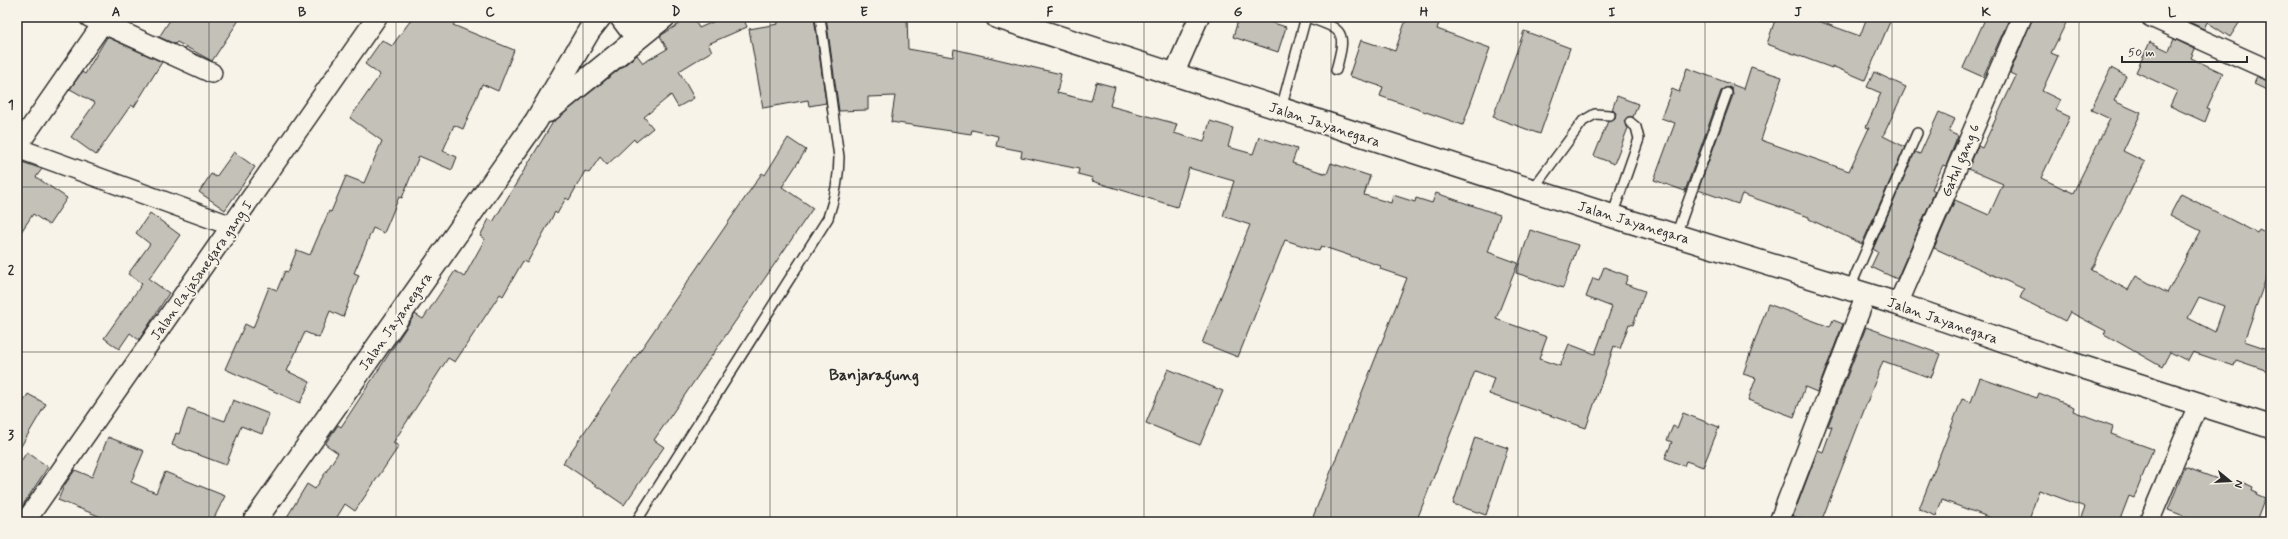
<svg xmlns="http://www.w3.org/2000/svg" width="2288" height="539" font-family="Mynerve,sans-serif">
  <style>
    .building { fill: #c4c1b9; stroke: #2b2b2b; fill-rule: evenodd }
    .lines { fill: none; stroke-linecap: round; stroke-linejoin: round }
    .lane-casing { stroke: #2b2b2b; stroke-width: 12 }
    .street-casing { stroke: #2b2b2b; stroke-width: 22 }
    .secondary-casing { stroke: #2b2b2b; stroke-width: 25 }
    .lane { stroke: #f7f3e8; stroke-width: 9 }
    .street { stroke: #f7f3e8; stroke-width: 19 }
    .secondary { stroke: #f7f3e8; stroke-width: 22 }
    .grid { fill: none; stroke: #2b2b2b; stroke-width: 1; stroke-opacity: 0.55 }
    .labels { text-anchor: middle; stroke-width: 4; stroke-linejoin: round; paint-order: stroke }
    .street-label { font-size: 14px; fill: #2b2b2b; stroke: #f7f3e8 }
    .quarter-label { font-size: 16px; font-weight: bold; fill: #2b2b2b; stroke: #f7f3e8 }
    .neatline { fill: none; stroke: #2b2b2b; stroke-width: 1.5 }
    .grid-label { font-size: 13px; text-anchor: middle; font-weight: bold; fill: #2b2b2b }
  </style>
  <rect width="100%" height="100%" fill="#f7f3e8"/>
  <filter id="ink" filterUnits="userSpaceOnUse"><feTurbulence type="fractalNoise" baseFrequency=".025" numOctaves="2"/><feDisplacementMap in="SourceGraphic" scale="8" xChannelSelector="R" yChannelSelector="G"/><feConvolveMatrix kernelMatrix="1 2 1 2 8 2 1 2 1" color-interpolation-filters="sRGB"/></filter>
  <g filter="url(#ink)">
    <g class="building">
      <polygon points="172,17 241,17 212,61 177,42 175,44 159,37"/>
      <polygon points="413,17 459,17 453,25 514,50 498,91 482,84 463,129 454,125 443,151 457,157 452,170 419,156 402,198 399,197 384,233 373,228 354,273 359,275 343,317 330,311 319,338 305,332 287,371 310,382 300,403 225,369 245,324 253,328 269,287 277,290 285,271 288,272 297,250 310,255 329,211 331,212 346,176 364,183 382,141 350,118 380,75 365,64 382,40 392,46"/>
      <polygon points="690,17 693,17 699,28 724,17 743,17 747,27 708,44 712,51 679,71 694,98 678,107 671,95 644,117 653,128 636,142 634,139 607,165 600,157 589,173 585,171 569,200 566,198 557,214 555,212 527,263 523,261 503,296 500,294 455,362 448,358 393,443 399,446 355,511 345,504 334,522 284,522 307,484 315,489 338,453 325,444 338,425 341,427 415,314 423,319 455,271 464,277 485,239 480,236 489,219 493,222 553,122 637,55 643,63 667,49 660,36"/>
      <polygon points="777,17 814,17 826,103 809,106 808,100 763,108 749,29 778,24"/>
      <polygon points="826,17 907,17 908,49 953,57 954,49 1061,74 1057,93 1091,101 1096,82 1115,87 1110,106 1177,124 1174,133 1204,142 1210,121 1233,128 1228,147 1253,154 1259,137 1297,149 1292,163 1327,174 1331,163 1370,176 1364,195 1391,203 1393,195 1415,202 1416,198 1432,203 1436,193 1500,215 1488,252 1518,263 1496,319 1547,337 1539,359 1560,366 1569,344 1595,354 1612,307 1586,297 1593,278 1599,280 1604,267 1628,276 1625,284 1645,291 1633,325 1629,324 1620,349 1614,346 1586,428 1489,394 1494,378 1475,371 1416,522 1311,522 1407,278 1380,269 1381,266 1321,246 1319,251 1285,240 1238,357 1202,343 1250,225 1223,216 1234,181 1189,168 1177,207 1092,181 1093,178 1078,174 1079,169 1021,157 1022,151 996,146 998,136 972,130 971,134 891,122 895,96 868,97 868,110 839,111"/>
      <polygon points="1239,17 1268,17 1267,21 1286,27 1278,52 1233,37"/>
      <polygon points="1407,17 1441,17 1437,29 1490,48 1463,125 1380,96 1383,87 1349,76 1361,40 1395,51"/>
      <polygon points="1776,17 1807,17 1860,36 1867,17 1892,17 1865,80 1832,66 1832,68 1767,44"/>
      <polygon points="1986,17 2010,17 1983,77 1963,68"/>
      <path d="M2033,17h36l-18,36 7,3 -16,35 18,9 -5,10 15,7 -29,61 32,15 37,-74 -19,-9 20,-42 15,8 -12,25 27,12 -18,38 22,11 -54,108 37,20 8,-14 31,17 34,-62 -31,-16 11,-21 76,39 2,-3 12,6v28l-27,77 27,9v22l-35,-12 -2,6 -41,-14 -5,9 -18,-9 -8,15 -58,-33 2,-3 -36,-19 -5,9 -45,-23 4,-9 -90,-41 21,-48 34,15 14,-31 -35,-15 10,-23 4,2 34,-72 -6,-3zM2199,297l25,9 -9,26 -27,-14z"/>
      <polygon points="2184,17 2243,17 2230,37 2207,22 2204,29 2183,19"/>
      <polygon points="1524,31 1570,48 1540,134 1493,117"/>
      <polygon points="107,37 162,62 134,107 131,105 96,155 71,137 95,103 70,89 82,72 85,74"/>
      <polygon points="2174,39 2195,49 2191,58 2223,73 2207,108 2210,109 2205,122 2170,106 2177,91 2136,72 2150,42 2169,51"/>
      <polygon points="1751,67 1782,77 1761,140 1849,171 1869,128 1866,127 1881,93 1867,87 1874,72 1906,87 1883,136 1905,147 1862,244 1809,219 1809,217 1742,194 1738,204 1698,190 1733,95 1732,89 1729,87 1721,91 1685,191 1654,180 1675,123 1661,118 1672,89 1679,92 1687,68 1744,89"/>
      <polygon points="2257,77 2271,82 2271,92 2254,84"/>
      <polygon points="1617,96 1638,104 1633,117 1628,117 1624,121 1628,128 1614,164 1594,156 1608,121 1615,118 1616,113 1612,110"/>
      <polygon points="1939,112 1955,119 1949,132 1958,136 1946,166 1943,165 1932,189 1935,191 1897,279 1871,267 1878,252 1873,249 1915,152 1920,154"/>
      <polygon points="788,138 806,150 782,187 813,208 654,440 664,447 624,505 563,463 762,173 765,175"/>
      <polygon points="234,152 255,167 225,210 199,192 211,174 216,177"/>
      <polygon points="22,162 42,169 36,177 67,198 49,225 33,214 17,238 17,170"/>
      <polygon points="150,213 180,235 149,279 169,293 139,340 130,333 119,349 104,338 142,284 128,274 150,244 136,233"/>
      <polygon points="1530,230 1578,245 1563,288 1516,273"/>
      <polygon points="1768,304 1830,327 1833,320 1843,324 1817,392 1805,387 1794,417 1748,400 1756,378 1743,374"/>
      <polygon points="1866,327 1940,354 1931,378 1883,361 1821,522 1810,522 1793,516 1818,450 1823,452 1832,427 1828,426"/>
      <polygon points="1168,369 1223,391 1200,445 1146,423"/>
      <polygon points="1980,378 2037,398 2039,393 2074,407 2073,411 2113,426 2111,434 2153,449 2134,498 2129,496 2119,522 2079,522 2085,507 2039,490 2028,522 1989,522 1991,518 1942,500 1936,516 1919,509 1962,399 1971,402"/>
      <polygon points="28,394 46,404 17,453 17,412"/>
      <polygon points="233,400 269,414 262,434 241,426 226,465 172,445 176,433 179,434 188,408 225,421"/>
      <polygon points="1683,413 1719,427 1703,467 1686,461 1684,466 1665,458 1672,442 1667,440 1673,426 1677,428"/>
      <polygon points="108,437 144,451 131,482 156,493 165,472 225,496 212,522 114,522 58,500 64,486 75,470 92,477"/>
      <polygon points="1475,437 1508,448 1486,515 1453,504"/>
      <polygon points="27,452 48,467 17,514 17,467"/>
      <polygon points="2185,467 2228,483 2229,481 2240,485 2242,482 2253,487 2252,490 2257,492 2256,494 2265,498 2256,522 2200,522 2168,510"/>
    </g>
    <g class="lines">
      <defs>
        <g id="lane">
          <path d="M1307,17c37,13 40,13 29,53"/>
          <polyline points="1281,109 1306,17"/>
          <polyline points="1532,190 1583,121 1595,114 1610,115"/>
          <polyline points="1612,216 1639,139 1636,127 1630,122"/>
          <polyline points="1676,235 1727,93"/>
          <polyline points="1849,290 1917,133"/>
          <path d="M636,522l192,-304c7,-21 11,-39 11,-61l-19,-140"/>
        </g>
        <g id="street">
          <polyline points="89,17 212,73"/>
          <polyline points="2151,17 2271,71"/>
          <polyline points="1174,74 1199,17"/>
          <polyline points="17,147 107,17"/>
          <polyline points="17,148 232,226"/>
          <polyline points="1898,304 2022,17"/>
          <polyline points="25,522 377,17"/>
          <polyline points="1779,522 1866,295"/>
          <polyline points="2149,522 2199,403"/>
        </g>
        <g id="secondary">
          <polyline points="621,17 630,29 643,32"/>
          <polyline points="997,17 1612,216 1898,304 2048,356 2271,427"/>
          <polyline points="548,111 664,17"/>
          <polyline points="254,522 536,121 589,31 600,17"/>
        </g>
      </defs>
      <use href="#lane" class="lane-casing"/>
      <use href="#street" class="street-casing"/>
      <use href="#secondary" class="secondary-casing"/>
      <use href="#lane" class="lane"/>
      <use href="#street" class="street"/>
      <use href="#secondary" class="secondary"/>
    </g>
  </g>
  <path class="grid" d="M209,17v505M396,17v505M583,17v505M770,17v505M957,17v505M1144,17v505M1331,17v505M1518,17v505M1705,17v505M1892,17v505M2079,17v505M17,187h2254M17,352h2254"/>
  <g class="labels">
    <g class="street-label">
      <text transform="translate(1325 124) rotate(18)" y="5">Jalan Jayanegara</text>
      <text transform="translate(1960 160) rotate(-67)" y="5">Gatul gang 6</text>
      <text transform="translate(1634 222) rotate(17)" y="5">Jalan Jayanegara</text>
      <text transform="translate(201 270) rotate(-55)" y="5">Jalan Rajasanegara gang I</text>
      <text transform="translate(1943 320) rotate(19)" y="5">Jalan Jayanegara</text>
      <text transform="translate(395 321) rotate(-55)" y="5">Jalan Jayanegara</text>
    </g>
    <g class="quarter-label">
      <text x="874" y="380">Banjaragung</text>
    </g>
  </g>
  <rect width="2288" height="539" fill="none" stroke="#f7f3e8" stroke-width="44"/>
  <g transform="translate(2230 481) rotate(108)" stroke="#f7f3e8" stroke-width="3" paint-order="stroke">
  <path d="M0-3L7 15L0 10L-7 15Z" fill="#2b2b2b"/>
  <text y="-6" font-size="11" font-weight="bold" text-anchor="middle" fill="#2b2b2b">N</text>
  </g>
  <path d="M2122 56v6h125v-6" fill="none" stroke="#2b2b2b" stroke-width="2"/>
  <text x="2128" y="56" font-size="12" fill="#2b2b2b" stroke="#f7f3e8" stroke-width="3" paint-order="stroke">50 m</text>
  <rect x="22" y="22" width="2244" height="495" class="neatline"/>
  <g class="grid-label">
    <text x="116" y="16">A</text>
    <text x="302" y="16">B</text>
    <text x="490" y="16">C</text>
    <text x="676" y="16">D</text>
    <text x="864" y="16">E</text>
    <text x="1050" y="16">F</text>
    <text x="1238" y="16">G</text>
    <text x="1424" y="16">H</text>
    <text x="1612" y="16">I</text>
    <text x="1798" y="16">J</text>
    <text x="1986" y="16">K</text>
    <text x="2172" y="16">L</text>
    <text x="11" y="109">1</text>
    <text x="11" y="274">2</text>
    <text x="11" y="439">3</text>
  </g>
</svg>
